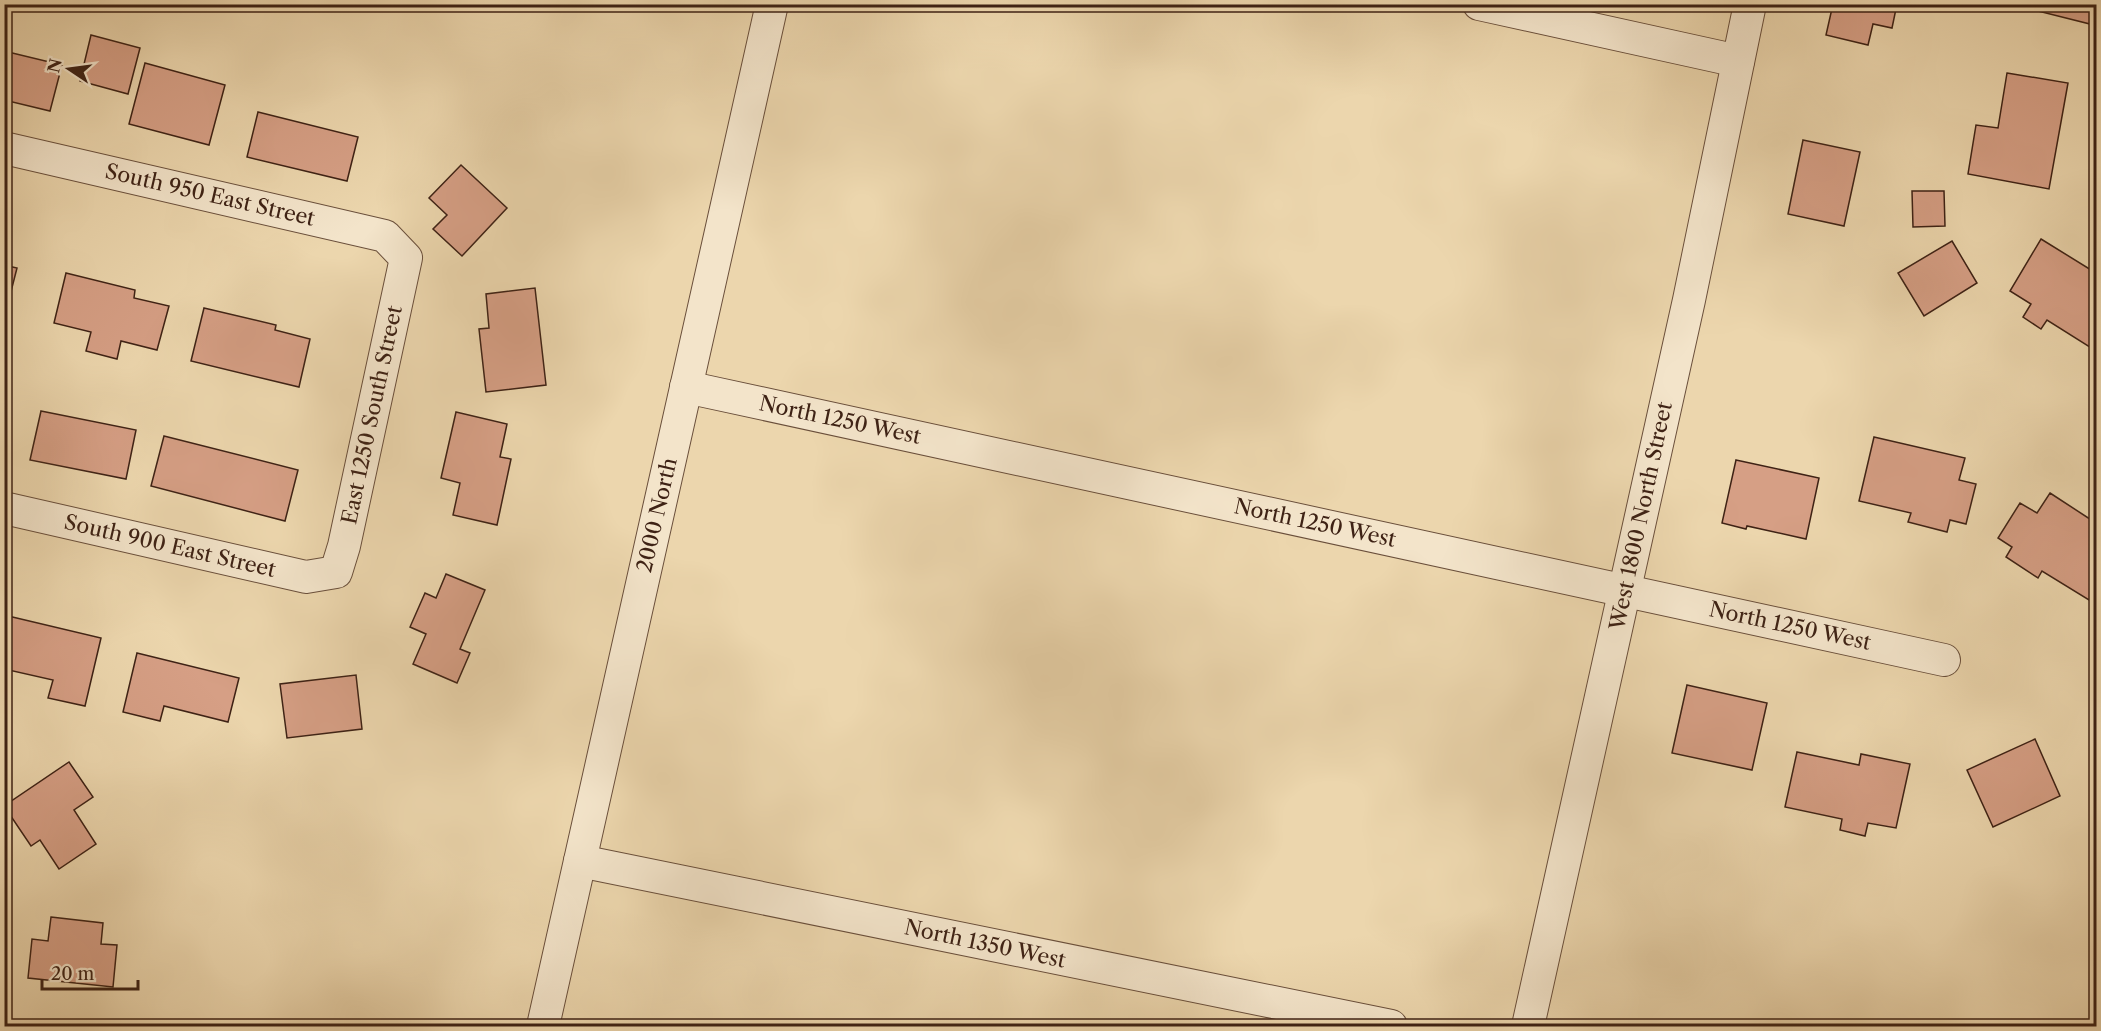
<svg xmlns="http://www.w3.org/2000/svg" width="2101" height="1031" font-family="'Libre Caslon Text',serif">
  <style>
    .building { fill: #d69f85; stroke: #3e2215; stroke-width: 1.5 }
    .lines { fill: none; stroke-linecap: round; stroke-linejoin: round }
    .minor-casing { stroke: #6a4f3b; stroke-width: 34 }
    .minor { stroke: #f3e4ca; stroke-width: 32 }
    .labels { text-anchor: middle; stroke-width: 5; stroke-linejoin: round; paint-order: stroke }
    .street-label { font-size: 21px; fill: #3e2215; stroke: #f3e4ca }
  </style>
  <rect width="100%" height="100%" fill="#ecd6ad"/>
  <filter id="stains"><feTurbulence type="fractalNoise" baseFrequency=".00333" numOctaves="4"/><feColorMatrix values="0 0 0 0 .2 0 0 0 0 .09 0 0 0 0 .02 0 0 0 .5 -.17"/></filter>
  <radialGradient id="worn" r=".72"><stop offset=".6" stop-color="#630" stop-opacity="0"/><stop offset="1" stop-color="#630" stop-opacity=".3"/></radialGradient>
  <g class="building">
    <polygon points="328,4 366,4 328,10"/>
    <polygon points="1833,4 1897,4 1892,28 1873,24 1868,45 1826,35"/>
    <polygon points="2019,4 2095,4 2090,24 2018,6"/>
    <polygon points="91,35 140,48 128,94 80,81"/>
    <polygon points="4,51 62,65 50,111 4,100"/>
    <polygon points="145,63 225,85 209,145 129,124"/>
    <polygon points="2007,73 2068,83 2049,189 1968,174 1976,125 1998,128"/>
    <polygon points="258,112 358,137 347,181 247,157"/>
    <polygon points="1803,140 1860,152 1844,226 1788,214"/>
    <polygon points="461,165 507,208 462,256 433,229 447,215 429,198"/>
    <polygon points="1912,191 1944,191 1945,226 1913,227"/>
    <polygon points="2041,239 2096,273 2096,351 2047,320 2041,329 2023,317 2031,304 2010,291"/>
    <polygon points="1952,241 1977,283 1924,316 1898,273"/>
    <polygon points="4,265 17,268 5,315 4,315"/>
    <polygon points="66,273 135,290 134,298 169,306 157,350 121,341 117,359 86,351 91,332 54,323"/>
    <polygon points="535,288 546,385 486,392 479,329 489,328 486,294"/>
    <polygon points="204,308 276,325 275,330 310,339 299,387 191,361"/>
    <polygon points="41,411 136,430 126,479 30,460"/>
    <polygon points="456,412 507,424 500,457 511,459 497,525 453,515 460,483 441,478"/>
    <polygon points="164,436 298,470 285,521 151,486"/>
    <polygon points="1874,437 1965,458 1959,480 1976,484 1966,524 1950,520 1947,532 1908,522 1911,513 1859,501"/>
    <polygon points="1736,460 1819,478 1806,539 1747,526 1746,529 1722,523"/>
    <polygon points="2050,493 2096,523 2096,588 2089,600 2042,571 2038,578 2006,557 2012,547 1998,538 2020,503 2037,513"/>
    <polygon points="446,574 485,590 460,649 470,653 457,683 413,664 426,634 410,627 425,593 436,598"/>
    <polygon points="4,615 101,638 85,706 48,698 53,680 4,669"/>
    <polygon points="137,653 239,678 228,722 164,706 160,721 123,712"/>
    <polygon points="356,675 362,729 287,738 280,684"/>
    <polygon points="1687,685 1767,703 1752,770 1672,753"/>
    <polygon points="2035,739 2060,796 1993,827 1967,770"/>
    <polygon points="1797,752 1859,765 1861,754 1910,764 1896,828 1868,823 1865,836 1840,830 1842,819 1785,807"/>
    <polygon points="69,762 93,797 74,810 96,844 59,869 40,840 31,846 4,806"/>
    <polygon points="51,917 103,923 101,944 117,945 113,987 28,978 32,939 48,941"/>
  </g>
  <g class="lines">
    <defs>
      <g id="minor">
        <polyline points="1479,4 1738,61"/>
        <polyline points="4,148 385,236 406,258 344,546 336,572 306,577 4,508"/>
        <polyline points="686,387 1944,660"/>
        <polyline points="580,861 1391,1026"/>
        <polyline points="543,1026 772,4"/>
        <polyline points="1528,1026 1689,300 1750,4"/>
      </g>
    </defs>
    <use href="#minor" class="minor-casing"/>
    <use href="#minor" class="minor"/>
  </g>
  <g class="labels">
    <g class="street-label">
      <text transform="translate(210 195) rotate(13)" y="7">South 950 East Street</text>
      <text transform="translate(372 415) rotate(-78)" y="7">East 1250 South Street</text>
      <text transform="translate(840 420) rotate(12)" y="7">North 1250 West</text>
      <text transform="translate(657 515) rotate(-77)" y="7">2000 North</text>
      <text transform="translate(1641 516) rotate(-78)" y="7">West 1800 North Street</text>
      <text transform="translate(1315 523) rotate(12)" y="7">North 1250 West</text>
      <text transform="translate(170 546) rotate(13)" y="7">South 900 East Street</text>
      <text transform="translate(1790 626) rotate(12)" y="7">North 1250 West</text>
      <text transform="translate(985 944) rotate(12)" y="7">North 1350 West</text>
    </g>
  </g>
  <rect width="2101" height="1031" fill="none" stroke="#ecd6ad" stroke-width="24"/>
  <rect x="6" y="6" width="2089" height="1019" fill="none" stroke="#3e2215" stroke-width="3"/>
  <rect x="12" y="12" width="2077" height="1007" fill="none" stroke="#3e2215" stroke-width="1.5"/>
  <g transform="translate(69 69) rotate(283)" stroke="#f3e4ca" stroke-width="4.5" paint-order="stroke">
  <path d="M0-4.5L10 22L0 15L-10 22Z" fill="#3e2215"/>
  <text y="-9" font-size="16" font-weight="bold" text-anchor="middle" fill="#3e2215">N</text>
  </g>
  <path d="M42 980v9h96v-9" fill="none" stroke="#3e2215" stroke-width="3"/>
  <text x="51" y="980" font-size="18" fill="#3e2215" stroke="#f3e4ca" stroke-width="4.5" paint-order="stroke">20 m</text>
  <rect width="100%" height="100%" filter="url(#stains)"/>
  <rect width="100%" height="100%" fill="url(#worn)"/>
</svg>
